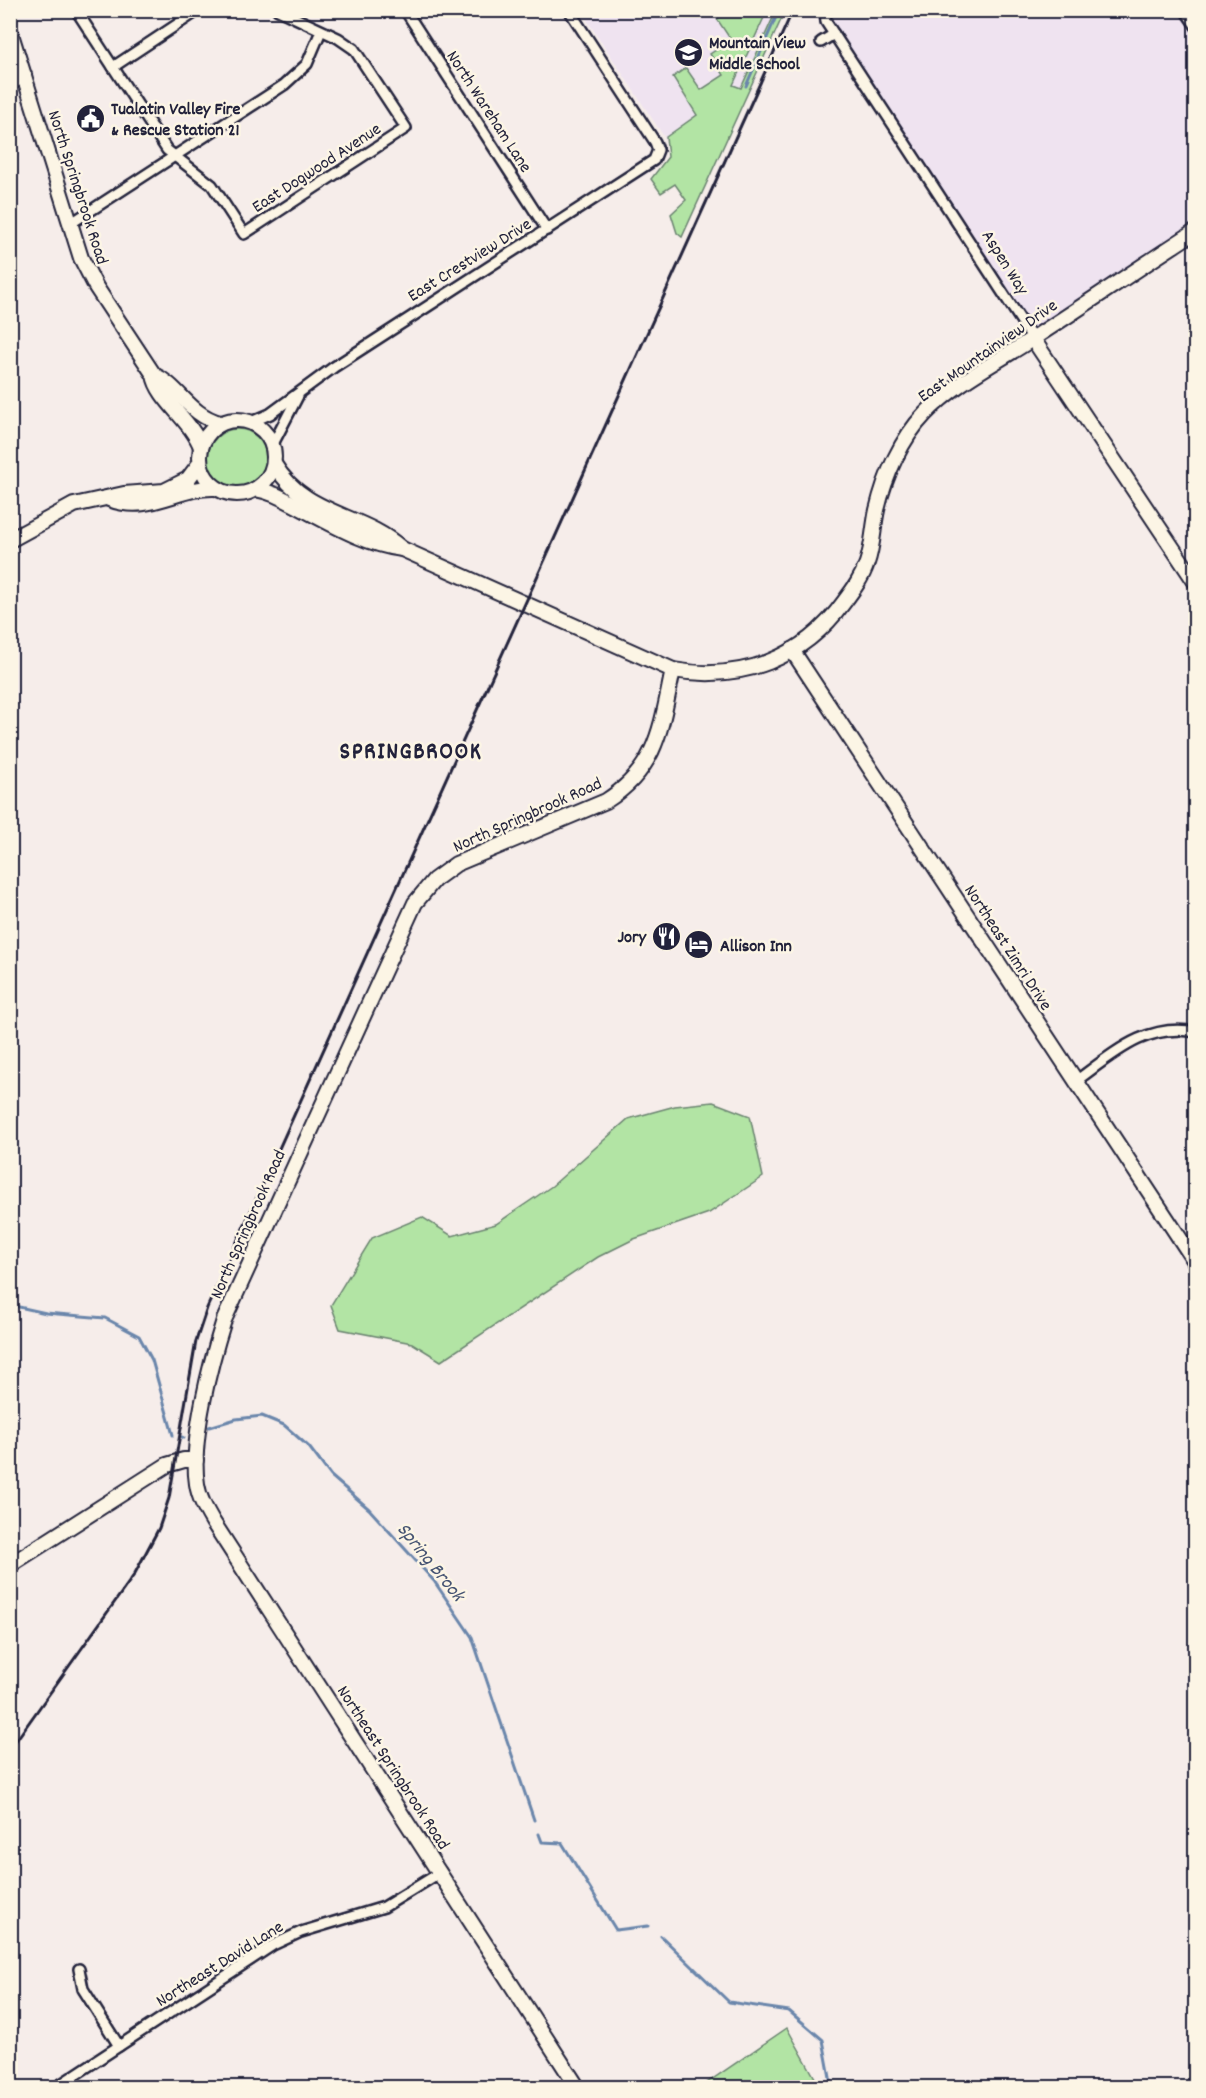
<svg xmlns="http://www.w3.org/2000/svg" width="1206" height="2098" font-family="Dekko,sans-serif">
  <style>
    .built { fill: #efe3f0 }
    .green { fill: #b2e4a4; stroke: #6a8370; stroke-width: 1.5 }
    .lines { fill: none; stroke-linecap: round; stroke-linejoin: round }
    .stream { stroke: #6b86ab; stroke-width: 3 }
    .street-casing { stroke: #22223b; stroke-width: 14 }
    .secondary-casing { stroke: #22223b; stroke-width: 18 }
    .street { stroke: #fcf5e5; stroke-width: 9 }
    .secondary { stroke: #fcf5e5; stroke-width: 14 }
    .rail { stroke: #22223b; stroke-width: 3 }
    .labels { text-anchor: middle; stroke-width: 5; stroke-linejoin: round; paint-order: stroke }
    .poi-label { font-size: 18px; font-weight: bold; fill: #22223b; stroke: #fcf5e5; text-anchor: start }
    .street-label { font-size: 18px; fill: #22223b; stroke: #fcf5e5 }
    .water-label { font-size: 20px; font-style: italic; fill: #465473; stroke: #fcf5e5 }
    .district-label { font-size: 24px; font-weight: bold; letter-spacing: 1.5px; fill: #22223b; stroke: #fcf5e5 }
  </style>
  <rect width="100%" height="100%" fill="#f6edea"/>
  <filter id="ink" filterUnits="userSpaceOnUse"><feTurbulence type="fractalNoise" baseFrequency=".0167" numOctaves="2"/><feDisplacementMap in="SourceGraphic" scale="12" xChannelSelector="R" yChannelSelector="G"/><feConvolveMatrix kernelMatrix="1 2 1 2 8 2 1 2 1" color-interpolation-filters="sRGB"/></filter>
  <g filter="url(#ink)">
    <g class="built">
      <polygon points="581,11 786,11 749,93 669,144"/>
      <polygon points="827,11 1195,11 1195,233 1033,339 834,34"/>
    </g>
    <g class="green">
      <polygon points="731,10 767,11 733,85 741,88 776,11 785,11 682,237 677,233 671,214 686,200 675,184 661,193 651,179 668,157 666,137 697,115 673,77 686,68 701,90 724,75 710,54 731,40 717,19"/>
      <circle cx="237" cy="458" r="29"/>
      <polygon points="713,1102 750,1116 763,1177 709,1213 634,1239 598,1257 441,1361 412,1343 340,1329 331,1305 372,1238 422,1217 452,1236 496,1224 552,1186 628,1119 675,1106"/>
      <polygon points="787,2028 820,2087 701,2087"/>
    </g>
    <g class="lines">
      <g class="stream">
        <polyline points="746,86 779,10"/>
        <polyline points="10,1305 46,1313 105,1318 139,1336 152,1360 173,1435"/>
        <polyline points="209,1427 236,1419 262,1416 284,1425 309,1447 331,1476 369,1509 434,1581 472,1637 534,1820"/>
        <polyline points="182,1437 184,1438"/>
        <polyline points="539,1834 542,1842 562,1843 616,1930 648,1926"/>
        <polyline points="661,1936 729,2002 789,2011 823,2040 831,2083 829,2088"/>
      </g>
      <defs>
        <g id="street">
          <polyline points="76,10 167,150 212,185 244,234 406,128 354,49 338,38 278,10"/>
          <polyline points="405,10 547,230"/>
          <polyline points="825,10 826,22 1033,339"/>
          <polyline points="1185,10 1196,26"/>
          <polyline points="821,42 834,34"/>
          <polyline points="113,67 199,10"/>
          <polyline points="70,224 284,85 307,64 321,31"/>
          <polyline points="251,422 270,414 334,367 654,160 658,150 655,142 569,10"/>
          <polyline points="273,444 298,396"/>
          <path d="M1076,1081c37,-27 71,-59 120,-49"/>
          <polyline points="79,1969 83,1989 119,2046"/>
          <polyline points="55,2088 273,1945 301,1932 384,1907 441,1872"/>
        </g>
        <g id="secondary">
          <path d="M10,31l71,227 15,29 58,88c4,24 37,45 47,72"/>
          <polyline points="10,83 24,75"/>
          <polyline points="1033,339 1196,583"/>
          <path d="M154,375c25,11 35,40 66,48"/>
          <circle cx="237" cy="457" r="37"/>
          <path d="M274,464c32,53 87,48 128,85"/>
          <path d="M256,489c18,3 31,12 47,20 30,16 65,36 99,40l271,121c68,12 130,-11 171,-68 9,-12 18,-24 23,-39 6,-17 6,-35 10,-53 8,-34 24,-71 48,-96 28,-30 70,-51 104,-73 56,-36 111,-74 167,-110"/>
          <path d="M109,499c41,16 69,-13 107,-11"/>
          <polyline points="10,540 74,505 124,494 164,491 188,479 200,463"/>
          <polyline points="792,650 1196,1263"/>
          <polyline points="10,1565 167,1465 184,1460 196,1460"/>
          <path d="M578,2088l-365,-566c-7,-12 -14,-24 -16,-38 -7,-43 14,-123 27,-164l191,-417 19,-23 22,-16 150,-63c52,-33 55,-75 67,-131"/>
        </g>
      </defs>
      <use href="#street" class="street-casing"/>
      <use href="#secondary" class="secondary-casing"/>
      <use href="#street" class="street"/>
      <use href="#secondary" class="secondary"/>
      <polyline class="rail" points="10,1749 134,1575 159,1528 169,1498 196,1341 207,1308 793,10"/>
    </g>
  </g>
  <defs>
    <symbol id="school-disc" viewBox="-11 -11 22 22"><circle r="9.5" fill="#22223b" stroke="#fcf5e5"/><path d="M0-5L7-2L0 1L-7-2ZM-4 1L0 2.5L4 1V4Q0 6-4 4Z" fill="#fff"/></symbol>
    <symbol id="civic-disc" viewBox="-11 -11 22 22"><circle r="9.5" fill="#22223b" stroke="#fcf5e5"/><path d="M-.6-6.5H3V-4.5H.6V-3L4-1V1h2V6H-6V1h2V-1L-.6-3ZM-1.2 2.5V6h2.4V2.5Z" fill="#fff"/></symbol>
    <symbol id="restaurant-disc" viewBox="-11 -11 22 22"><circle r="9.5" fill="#22223b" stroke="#fcf5e5"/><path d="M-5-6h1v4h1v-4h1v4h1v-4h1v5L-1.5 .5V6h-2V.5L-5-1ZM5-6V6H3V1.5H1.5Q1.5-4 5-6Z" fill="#fff"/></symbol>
    <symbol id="hotel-disc" viewBox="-11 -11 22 22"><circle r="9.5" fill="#22223b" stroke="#fcf5e5"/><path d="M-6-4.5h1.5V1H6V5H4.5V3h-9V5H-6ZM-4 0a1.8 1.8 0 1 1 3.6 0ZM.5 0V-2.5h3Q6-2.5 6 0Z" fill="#fff"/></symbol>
  </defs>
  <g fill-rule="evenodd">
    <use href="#school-disc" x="672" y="36" width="33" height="33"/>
    <use href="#civic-disc" x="74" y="102" width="33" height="33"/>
    <use href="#restaurant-disc" x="650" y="920" width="33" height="33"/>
    <use href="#hotel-disc" x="682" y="928" width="33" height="33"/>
  </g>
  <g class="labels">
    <g class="poi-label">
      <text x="709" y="48">Mountain View<tspan x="709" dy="21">Middle School</tspan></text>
      <text x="111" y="114">Tualatin Valley Fire<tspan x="111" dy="21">&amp; Rescue Station 21</tspan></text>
      <text x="646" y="942" text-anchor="end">Jory</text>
      <text x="720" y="951">Allison Inn</text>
    </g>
    <g class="street-label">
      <text transform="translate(490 111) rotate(57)" y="6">North Wareham Lane</text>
      <text transform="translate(316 167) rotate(-33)" y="6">East Dogwood Avenue</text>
      <text transform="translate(79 187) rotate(72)" y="6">North Springbrook Road</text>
      <text transform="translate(469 259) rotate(-32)" y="6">East Crestview Drive</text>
      <text transform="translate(1006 262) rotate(58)" y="6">Aspen Way</text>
      <text transform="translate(987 350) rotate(-35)" y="6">East Mountainview Drive</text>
      <text transform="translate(527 814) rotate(-24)" y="6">North Springbrook Road</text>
      <text transform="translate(1009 947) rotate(57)" y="6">Northeast Zimri Drive</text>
      <text transform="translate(247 1224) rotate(-66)" y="6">North Springbrook Road</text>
      <text transform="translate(394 1767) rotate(57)" y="6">Northeast Springbrook Road</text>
      <text transform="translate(219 1963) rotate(-32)" y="6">Northeast David Lane</text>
    </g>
    <g class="water-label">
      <text transform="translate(432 1561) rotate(51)" y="7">Spring Brook</text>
    </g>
    <g class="district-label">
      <text x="411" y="758">SPRINGBROOK</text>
    </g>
  </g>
  <rect width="1206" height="2098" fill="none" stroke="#fcf5e5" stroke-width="36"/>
  <rect x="18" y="18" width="1170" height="2062" fill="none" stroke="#22223b" stroke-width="2" filter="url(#ink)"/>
</svg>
